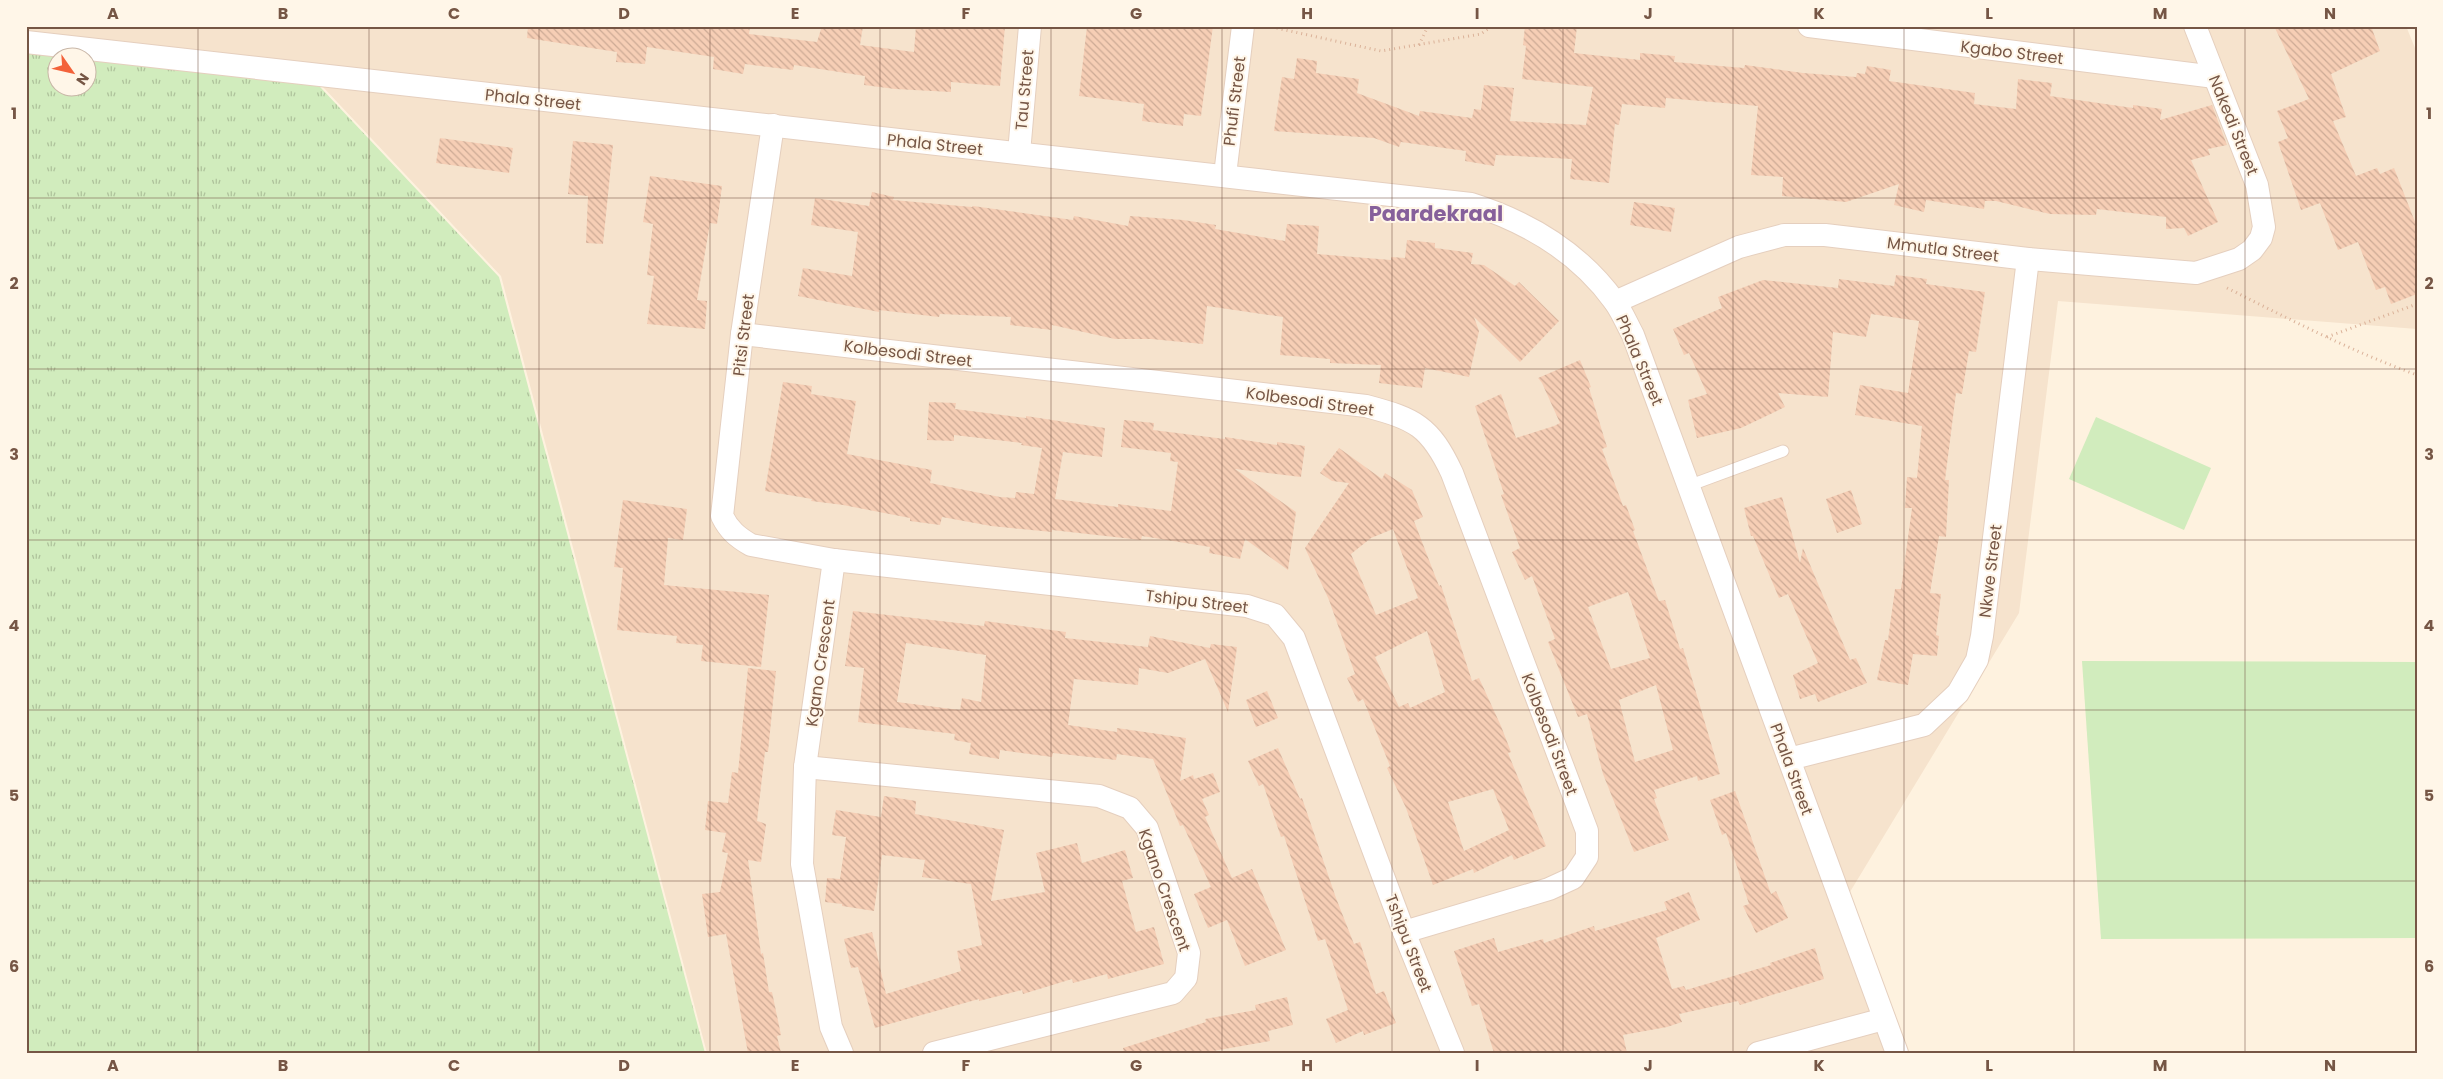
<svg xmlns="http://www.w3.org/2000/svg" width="2443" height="1079" font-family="Poppins,sans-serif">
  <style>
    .residential { fill: #f6e3cd }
    .grass { fill: url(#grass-tufts); fill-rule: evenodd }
    .garden { fill: #d1ecbd }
    .building { fill: url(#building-back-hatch); fill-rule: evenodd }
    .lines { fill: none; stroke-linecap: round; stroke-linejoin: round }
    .service-casing { stroke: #e5cfbe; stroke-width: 13 }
    .minor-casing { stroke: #e5cfbe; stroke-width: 24 }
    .path { stroke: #dab198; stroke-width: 3; stroke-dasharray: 1 4; stroke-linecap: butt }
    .service { stroke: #fff; stroke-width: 11 }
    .minor { stroke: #fff; stroke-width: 22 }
    .grid { fill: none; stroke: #765645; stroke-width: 1; stroke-opacity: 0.55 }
    .labels { text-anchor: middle; stroke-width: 4; stroke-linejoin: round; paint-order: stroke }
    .street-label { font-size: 16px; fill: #765645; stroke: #fff6e8 }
    .district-label { font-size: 21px; font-weight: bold; fill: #86609b; stroke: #fff6e8 }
    .neatline { fill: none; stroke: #765645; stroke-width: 2 }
    .grid-label { font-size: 16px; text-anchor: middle; font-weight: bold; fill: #765645 }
  </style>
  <defs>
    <pattern id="grass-tufts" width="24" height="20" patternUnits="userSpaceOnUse" patternTransform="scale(1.25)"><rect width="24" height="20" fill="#d1ecbd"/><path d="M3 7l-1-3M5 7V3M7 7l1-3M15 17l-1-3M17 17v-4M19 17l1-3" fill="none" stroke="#aec29b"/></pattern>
    <pattern id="building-back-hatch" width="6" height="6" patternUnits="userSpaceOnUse" patternTransform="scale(1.25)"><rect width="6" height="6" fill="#f6ceb5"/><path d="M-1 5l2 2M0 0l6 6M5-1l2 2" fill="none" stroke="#ccaa95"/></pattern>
  </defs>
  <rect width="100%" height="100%" fill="#fef2df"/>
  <polygon class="residential" points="26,26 2406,26 2417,53 2417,329 2058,301 2019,613 1836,915 1889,1053 707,1053 501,276 306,69 26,41"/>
  <path class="grass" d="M26,44l279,27 194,206 206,776h-679zM58,58h30v30h-30z"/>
  <g class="garden">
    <polygon points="2096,417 2211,468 2184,530 2069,479"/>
    <polygon points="2082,661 2417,662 2417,938 2101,939"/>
  </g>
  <g class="building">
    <polygon points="528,26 750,26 749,34 817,42 822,26 863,26 860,45 914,52 916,26 1005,26 1000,86 951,82 951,92 895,89 864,85 865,76 794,65 793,70 745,64 743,74 713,69 714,57 647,47 645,64 616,62 617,52 527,38"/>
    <polygon points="1087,26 1213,26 1201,116 1184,114 1183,126 1142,121 1144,104 1079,96"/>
    <polygon points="1525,26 1577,26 1574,53 1640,60 1640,53 1675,56 1674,62 1744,68 1745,65 1803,73 1856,77 1857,73 1865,74 1867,66 1891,70 1889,81 1975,93 1974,104 2016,109 2018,79 2052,83 2050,96 2133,108 2133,105 2162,109 2160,120 2212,105 2227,145 2208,149 2210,155 2191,160 2218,222 2188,236 2184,228 2166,229 2166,217 2097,209 2096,215 2050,214 1996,201 1985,201 1984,209 1926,200 1924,212 1894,205 1899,184 1846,202 1782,196 1783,177 1751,175 1758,106 1666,98 1665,108 1622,104 1619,125 1615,124 1609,183 1570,179 1572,159 1496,155 1494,166 1465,161 1466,151 1401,142 1399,147 1374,138 1274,131 1282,77 1294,79 1297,58 1317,61 1316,73 1359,79 1357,93 1419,116 1420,111 1472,118 1474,109 1481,110 1484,85 1514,88 1510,121 1586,125 1593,87 1522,79 1526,46 1523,45"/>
    <polygon points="2274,26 2371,26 2380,51 2331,74 2346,117 2333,121 2356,176 2377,168 2380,174 2394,168 2417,227 2417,294 2391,304 2385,287 2376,290 2358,242 2338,250 2320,203 2301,210 2278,142 2288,138 2277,111 2309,99"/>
    <polygon points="440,138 513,148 509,173 436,163"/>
    <polygon points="573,141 613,145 603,244 586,243 588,196 568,194"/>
    <polygon points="650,176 722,186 717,224 710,223 697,300 707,301 705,329 647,324 654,276 647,275 653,224 643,222"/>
    <polygon points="872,192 894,197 893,200 972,207 973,206 1073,220 1074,216 1128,226 1130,216 1183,220 1216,225 1215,229 1285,241 1287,224 1319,226 1317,254 1391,260 1391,257 1405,258 1407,240 1435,243 1435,248 1473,253 1471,264 1484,265 1515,286 1519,282 1559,321 1520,362 1474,317 1479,331 1469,377 1425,368 1422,388 1379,383 1381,365 1330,363 1330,359 1280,355 1283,317 1207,306 1203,344 1151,339 1115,339 1052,325 1052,330 1010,325 1011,317 940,314 939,317 879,310 879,312 798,296 803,268 852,276 858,232 811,225 815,198 869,206"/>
    <polygon points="1634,202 1675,208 1671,232 1630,225"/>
    <polygon points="1896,275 1927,279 1926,284 1985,292 1976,352 1969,351 1962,394 1956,393 1945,480 1949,480 1946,537 1939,536 1930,593 1941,594 1936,635 1939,636 1937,656 1913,654 1908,685 1877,680 1885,640 1888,640 1895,589 1901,589 1912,508 1905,508 1907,477 1917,478 1922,426 1855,415 1860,385 1908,393 1919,321 1871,314 1866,337 1833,332 1828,397 1778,393 1785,407 1741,428 1697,438 1688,400 1707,394 1689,353 1684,355 1673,329 1722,308 1718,297 1763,280 1838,288 1839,279 1894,286"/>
    <path d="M1580,360l11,27 -2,1 18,59 -5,2 21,57 3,-1 9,25 -2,1 26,70 6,-1 15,49 3,-1 37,126 -22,7 -1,-5 -43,14 3,8 -3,1 15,41 -35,12 -31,-78 -16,-60 -9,3 -30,-75 7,-3 -23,-63 -7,4 -13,-28 8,-4 -19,-53 3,-1 -29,-88 26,-12 15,44 38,-12 6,-3 -18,-40 -4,-5zM1628,592l22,66 -39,11 -23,-62zM1656,685l17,65 -38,12 -16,-62z"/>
    <polygon points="783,382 812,386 811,394 856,401 847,454 932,470 930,483 1000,497 1015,498 1016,492 1034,494 1042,448 1021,445 1022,443 954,435 954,441 927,440 929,402 956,403 955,409 1026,418 1026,416 1105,428 1102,457 1063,452 1055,499 1118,507 1118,504 1171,511 1178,462 1170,461 1171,453 1121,447 1124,420 1154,423 1153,430 1225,439 1225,437 1277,445 1277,442 1305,446 1301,477 1235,469 1296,512 1288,570 1245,539 1240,559 1209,553 1210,547 1142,536 1141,540 1052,530 1052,532 991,526 942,517 940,525 910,521 910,518 843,505 811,501 812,499 765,491"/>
    <path d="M1339,448l43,31 3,-6 27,17 11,27 -9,4 25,65 2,-1 31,96 7,-3 22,48 10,26 -3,1 38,93 -32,14 -2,-5 -38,18 -1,-4 -40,16 -27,-77 -19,-40 3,-2 -27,-67 -5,3 -11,-24 8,-4 -26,-74 -24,-52 44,-65 -17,-2 -12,-8zM1393,529l25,69 -42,17 -25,-61 20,-16zM1427,631l18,61 -35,16 -2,-5 -9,4 -24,-50zM1493,789l16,41 -45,21 -16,-49z"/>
    <polygon points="1851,490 1862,524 1837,533 1826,499"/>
    <polygon points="1782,497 1800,563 1803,548 1850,660 1856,658 1867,683 1818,702 1815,694 1800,699 1793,675 1818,663 1788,594 1779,598 1753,536 1751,536 1744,508"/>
    <polygon points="623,500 687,509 683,540 668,538 664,585 769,595 761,667 701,661 703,645 676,643 677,636 617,630 623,568 614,567"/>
    <path d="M853,611l131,15 1,-5 81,11 -1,6 83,9 2,-11 60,12 1,-4 26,3 -9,65 -23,-53 -37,14 -29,-5 -1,17 -64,-6 -6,46 49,7v-4l69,10 -6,43 13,-6 1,4 19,-6 7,19 -18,7 7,16 -4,2 27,61 20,-9 34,81 -41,16 -18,-46 -19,8 -14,-34 17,-7 -28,-62 -3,1 -27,-67 -36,-5 -1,6 -63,-7 -1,4 -52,-7 -1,9 -30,-5 2,-11 -17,-3 1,-6 -97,-12 6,-54 -19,-2zM906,643l80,12 -5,47 -19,-4 -2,12 -63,-8z"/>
    <polygon points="748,668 776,671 768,752 765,752 757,821 766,824 761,862 748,860 761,954 763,953 769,992 772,992 781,1035 777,1036 781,1053 748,1053 726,934 708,937 702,894 720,892 728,853 722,852 726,833 705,830 708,801 728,803 732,772 738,773"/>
    <polygon points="1267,691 1278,718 1256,727 1246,700"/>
    <polygon points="1278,748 1300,799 1302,798 1336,898 1354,944 1360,942 1376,994 1384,991 1396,1023 1364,1035 1363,1031 1336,1043 1326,1019 1348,1010 1325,939 1318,941 1284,836 1281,837 1263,784 1259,786 1248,761"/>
    <polygon points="1735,791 1771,894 1776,891 1788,918 1756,933 1743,906 1749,904 1726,833 1722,835 1710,800"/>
    <polygon points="884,796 916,801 915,814 1004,830 991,901 1045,892 1036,853 1077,843 1082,863 1125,850 1133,878 1122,881 1136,932 1154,927 1164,964 1108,979 1107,974 1073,983 1072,979 1023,994 1022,990 979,1001 979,999 875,1028 858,967 851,968 844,939 872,932 886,994 961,971 957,951 982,945 971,884 922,877 925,860 882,855 874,911 842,906 842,904 825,902 827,878 840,879 846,837 832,835 836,810 881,817"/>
    <polygon points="1689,892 1700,920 1656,938 1672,989 1684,986 1686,990 1771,965 1770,963 1815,948 1824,979 1740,1005 1738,1001 1679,1014 1682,1022 1667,1027 1623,1035 1627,1053 1494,1053 1479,1004 1472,1006 1454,951 1494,938 1498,952 1543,939 1544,943 1594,926 1595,931 1667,910 1664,902"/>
    <polygon points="1287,997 1293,1025 1268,1031 1270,1041 1202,1053 1124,1053 1123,1048 1206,1022 1205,1019 1256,1010 1255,1005"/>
  </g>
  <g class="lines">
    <defs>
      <polyline id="service" points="1688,486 1783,451"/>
      <g id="minor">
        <polyline points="1809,26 2215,77"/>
        <path d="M26,42l1445,162c57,18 108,48 144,98 7,10 12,22 18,33l264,718"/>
        <path d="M773,125l-31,209 -20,182c7,14 15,21 29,29l83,15 413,46 28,9 19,23 110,294 49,121"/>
        <polyline points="1019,153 1030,26"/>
        <polyline points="1225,175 1243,26"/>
        <polyline points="1615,302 1739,247 1784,235 1825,235 2028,259 2196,273 2239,259 2252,250 2261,238 2264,227 2257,185 2195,26"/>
        <path d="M742,334l624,72c49,13 64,20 86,67l135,358v26l-14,21 -24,11 -145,43"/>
        <polyline points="834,560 805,767 802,864 831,1027 842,1053"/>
        <polyline points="1789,759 1924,725 1958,693 1977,660 1982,636 2028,259"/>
        <polyline points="805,767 1099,796 1130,808 1147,828 1189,953 1186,978 1173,993 934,1053"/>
        <polyline points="1758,1053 1884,1019"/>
      </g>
    </defs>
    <use href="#service" class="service-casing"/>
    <use href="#minor" class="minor-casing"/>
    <g class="path">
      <polyline points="1267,26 1381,51 1481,34 1492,26"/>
      <polyline points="1419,45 1428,26"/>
      <path d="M2227,288c62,31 124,63 190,87"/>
      <polyline points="2327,337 2417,304"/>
    </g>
    <use href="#service" class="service"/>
    <use href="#minor" class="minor"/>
  </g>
  <path class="grid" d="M198,26v1027M369,26v1027M539,26v1027M710,26v1027M880,26v1027M1051,26v1027M1222,26v1027M1392,26v1027M1563,26v1027M1733,26v1027M1904,26v1027M2074,26v1027M2245,26v1027M26,198h2391M26,369h2391M26,540h2391M26,710h2391M26,881h2391"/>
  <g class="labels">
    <g class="street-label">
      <text transform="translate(2012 52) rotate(7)" y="6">Kgabo Street</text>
      <text transform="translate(1024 90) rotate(-85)" y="6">Tau Street</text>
      <text transform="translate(533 99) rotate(6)" y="6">Phala Street</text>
      <text transform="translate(1234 101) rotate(-83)" y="6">Phufi Street</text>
      <text transform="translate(2234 125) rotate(68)" y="6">Nakedi Street</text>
      <text transform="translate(935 144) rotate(6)" y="6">Phala Street</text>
      <text transform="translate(1943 249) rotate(7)" y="6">Mmutla Street</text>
      <text transform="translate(743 335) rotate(-83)" y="6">Pitsi Street</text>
      <text transform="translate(908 353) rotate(7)" y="6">Kolbesodi Street</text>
      <text transform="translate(1640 360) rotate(67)" y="6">Phala Street</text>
      <text transform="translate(1310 401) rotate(8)" y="6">Kolbesodi Street</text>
      <text transform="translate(1990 571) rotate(-83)" y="6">Nkwe Street</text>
      <text transform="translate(1197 601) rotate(7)" y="6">Tshipu Street</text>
      <text transform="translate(820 663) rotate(-82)" y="6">Kgano Crescent</text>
      <text transform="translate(1550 734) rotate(69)" y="6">Kolbesodi Street</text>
      <text transform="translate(1792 769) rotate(70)" y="6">Phala Street</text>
      <text transform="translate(1165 890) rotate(71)" y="6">Kgano Crescent</text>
      <text transform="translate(1409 943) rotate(69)" y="6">Tshipu Street</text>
    </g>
    <g class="district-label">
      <text x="1436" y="221">Paardekraal</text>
    </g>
  </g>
  <rect width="2443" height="1079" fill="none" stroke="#fff6e8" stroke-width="55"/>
  <g transform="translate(72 72) rotate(124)"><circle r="24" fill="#fff6e8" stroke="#c8b6a7"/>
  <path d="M0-4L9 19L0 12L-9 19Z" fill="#f3623a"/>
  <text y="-8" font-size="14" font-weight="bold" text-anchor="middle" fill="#765645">N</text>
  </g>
  <rect x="28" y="28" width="2388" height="1024" class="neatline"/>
  <g class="grid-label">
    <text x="113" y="19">A</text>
    <text x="283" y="19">B</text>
    <text x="454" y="19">C</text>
    <text x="624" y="19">D</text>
    <text x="795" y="19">E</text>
    <text x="966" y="19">F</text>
    <text x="1136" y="19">G</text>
    <text x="1307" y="19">H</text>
    <text x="1477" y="19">I</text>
    <text x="1648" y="19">J</text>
    <text x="1819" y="19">K</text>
    <text x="1989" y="19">L</text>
    <text x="2160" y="19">M</text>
    <text x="2330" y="19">N</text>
    <text x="14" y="119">1</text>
    <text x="2429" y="119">1</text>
    <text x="14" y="289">2</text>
    <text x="2429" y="289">2</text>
    <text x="14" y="460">3</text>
    <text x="2429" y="460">3</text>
    <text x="14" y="631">4</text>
    <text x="2429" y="631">4</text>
    <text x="14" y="801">5</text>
    <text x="2429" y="801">5</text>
    <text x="14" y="972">6</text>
    <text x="2429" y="972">6</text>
    <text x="113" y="1071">A</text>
    <text x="283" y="1071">B</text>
    <text x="454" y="1071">C</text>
    <text x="624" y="1071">D</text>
    <text x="795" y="1071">E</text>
    <text x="966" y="1071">F</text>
    <text x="1136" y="1071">G</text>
    <text x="1307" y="1071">H</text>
    <text x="1477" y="1071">I</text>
    <text x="1648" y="1071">J</text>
    <text x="1819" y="1071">K</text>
    <text x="1989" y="1071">L</text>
    <text x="2160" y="1071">M</text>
    <text x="2330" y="1071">N</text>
  </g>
</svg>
